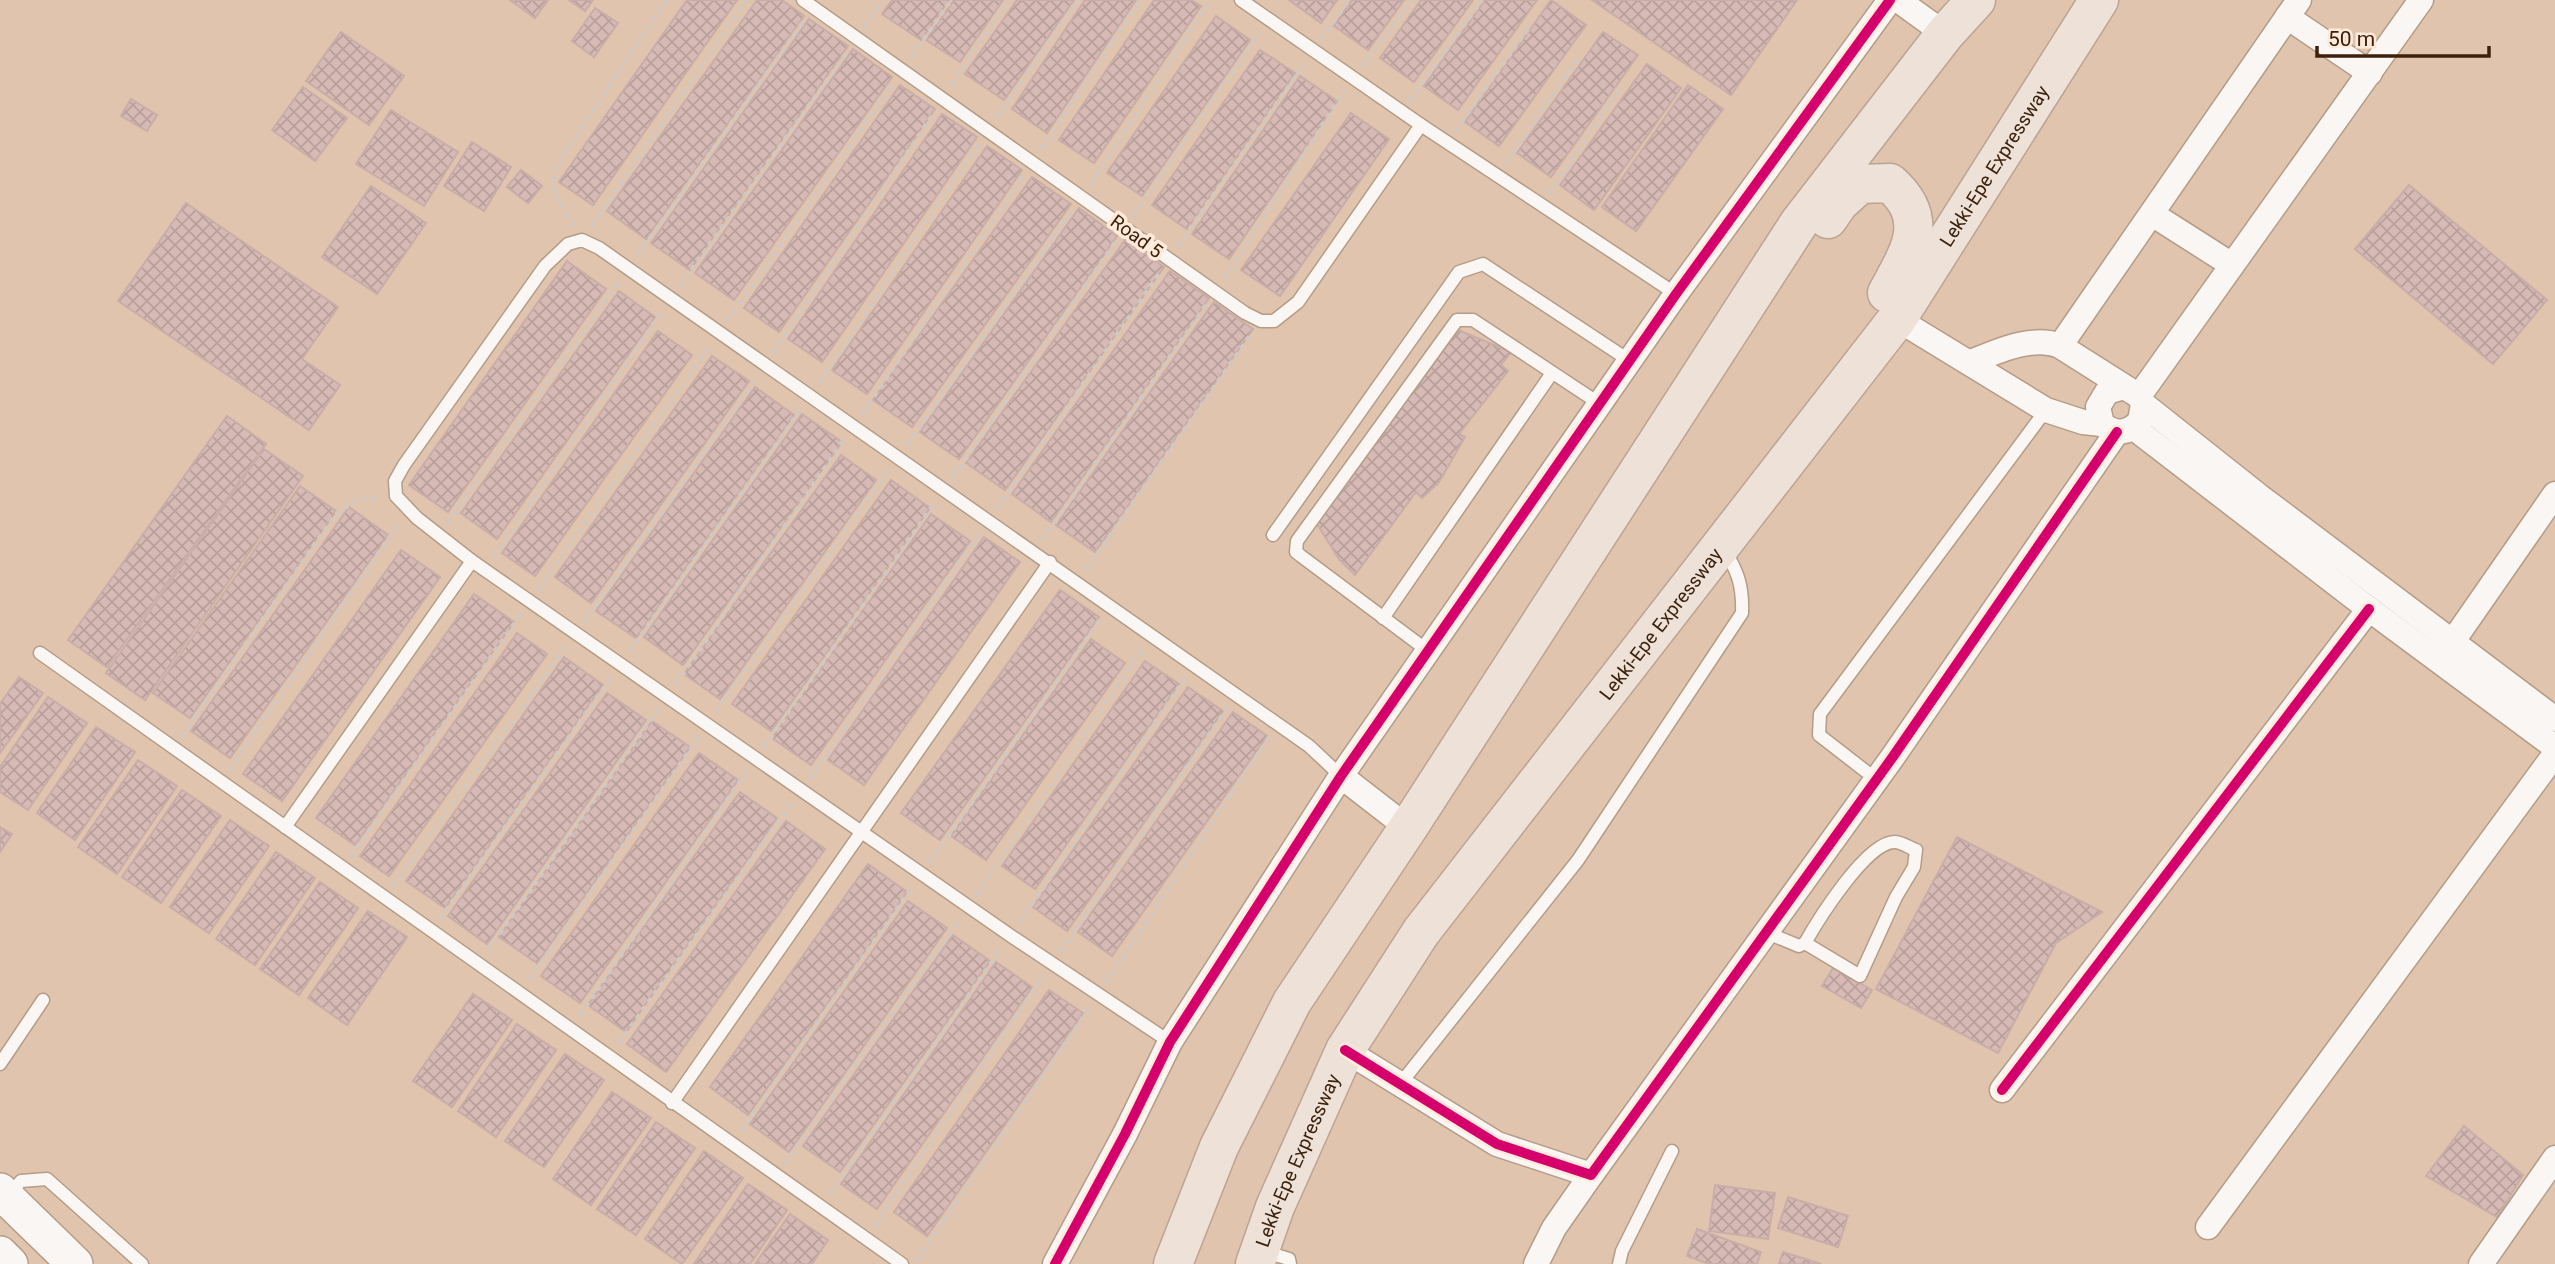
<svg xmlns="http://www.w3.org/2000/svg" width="2555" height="1264" font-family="Roboto,sans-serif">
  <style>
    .building { fill: url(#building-cross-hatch); stroke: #c9ada8; stroke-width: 2 }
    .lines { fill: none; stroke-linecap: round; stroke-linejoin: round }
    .lane-casing { stroke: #b59c87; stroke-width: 15 }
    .street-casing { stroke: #b59c87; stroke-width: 27 }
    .secondary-casing { stroke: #b59c87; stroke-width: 38 }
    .highway-casing { stroke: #bba492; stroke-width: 41 }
    .path { stroke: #d2c8c1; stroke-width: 4.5; stroke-dasharray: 5 5; stroke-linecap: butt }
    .lane { stroke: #faf6f3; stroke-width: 12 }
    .street { stroke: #faf6f3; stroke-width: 24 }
    .secondary { stroke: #faf6f3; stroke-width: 35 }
    .highway { stroke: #ede1d8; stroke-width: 38 }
    .cycleway-casing { stroke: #ffeada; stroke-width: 15 }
    .cycleway { stroke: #d6006c; stroke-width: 10 }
    .labels { text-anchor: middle; stroke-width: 7; stroke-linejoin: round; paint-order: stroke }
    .street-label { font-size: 19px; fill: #3c220c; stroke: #ffeada }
  </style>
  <defs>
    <pattern id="building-cross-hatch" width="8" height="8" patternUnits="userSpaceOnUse" patternTransform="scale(1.75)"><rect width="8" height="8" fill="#d7bab5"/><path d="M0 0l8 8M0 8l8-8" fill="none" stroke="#b9a09a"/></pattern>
  </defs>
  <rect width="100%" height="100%" fill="#e1c4ad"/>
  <g class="building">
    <polygon points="510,0 548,0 535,18"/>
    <polygon points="569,0 593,0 585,11"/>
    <polygon points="687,0 737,0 593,205 559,182"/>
    <polygon points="757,0 782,0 804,16 646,239 607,211"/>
    <polygon points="892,0 949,0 921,40 882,14"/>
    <polygon points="954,0 1003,0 960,62 926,40"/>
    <polygon points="1017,0 1074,0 1004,100 965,74"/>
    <polygon points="1085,0 1136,0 1047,133 1012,109"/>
    <polygon points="1154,0 1191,0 1201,6 1094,163 1059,140"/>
    <polygon points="1289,0 1337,0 1321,23"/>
    <polygon points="1352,0 1404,0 1368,50 1334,26"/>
    <polygon points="1421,0 1473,0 1414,82 1380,58"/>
    <polygon points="1485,0 1537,0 1458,110 1424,86"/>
    <polygon points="1551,0 1586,25 1499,146 1465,122"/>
    <polygon points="1592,0 1797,0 1731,95"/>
    <polygon points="595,8 618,23 594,57 572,41"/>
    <polygon points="1216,16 1250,40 1142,196 1107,173"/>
    <polygon points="809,19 848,46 690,270 651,243"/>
    <polygon points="341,32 404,76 369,125 306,81"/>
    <polygon points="1603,32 1638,55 1551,177 1517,153"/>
    <polygon points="853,49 892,77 734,300 695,273"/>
    <polygon points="1260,50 1295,73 1187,229 1152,205"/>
    <polygon points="1647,64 1681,88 1594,210 1560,185"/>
    <polygon points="1300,76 1337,101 1229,259 1192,234"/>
    <polygon points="900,85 935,109 779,332 744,308"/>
    <polygon points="1688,85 1723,109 1636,231 1602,207"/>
    <polygon points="303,87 347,118 315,161 272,130"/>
    <polygon points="131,99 157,115 147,131 121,116"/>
    <polygon points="391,110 458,152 424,206 356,164"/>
    <polygon points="1351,113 1389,139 1280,296 1241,270"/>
    <polygon points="942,114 977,137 822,362 788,339"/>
    <polygon points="472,142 511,167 484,211 444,186"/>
    <polygon points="987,146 1022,170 867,394 832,370"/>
    <polygon points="521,170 542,186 528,203 507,187"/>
    <polygon points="1032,177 1071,204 912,427 873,400"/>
    <polygon points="2409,185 2547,300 2493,364 2355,249"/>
    <polygon points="371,186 426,223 377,294 322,257"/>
    <polygon points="186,203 338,307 302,359 340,385 309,430 118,301"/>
    <polygon points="1079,208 1117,236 959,459 920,432"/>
    <polygon points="1125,240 1164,267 1005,490 966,463"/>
    <polygon points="567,261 606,289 448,512 409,485"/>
    <polygon points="1170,271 1209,298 1051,522 1012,494"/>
    <polygon points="619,291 655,317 497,539 461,513"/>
    <polygon points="1214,302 1253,329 1095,552 1056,525"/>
    <polygon points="1458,330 1511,352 1501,365 1508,371 1459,434 1465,437 1439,482 1422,498 1416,492 1355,575 1339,559 1317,524"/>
    <polygon points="658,331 692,355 535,576 502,553"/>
    <polygon points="712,356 749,381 591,603 555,577"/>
    <polygon points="755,387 794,415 636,638 596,611"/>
    <polygon points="802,414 842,442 683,665 644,637"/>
    <polygon points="227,416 266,444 107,667 68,640"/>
    <polygon points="264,449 303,476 145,700 106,673"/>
    <polygon points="841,455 876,480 720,699 684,674"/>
    <polygon points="891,480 930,508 771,731 732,704"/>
    <polygon points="300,486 336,511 190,718 153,693"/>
    <polygon points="349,507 388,535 230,758 191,731"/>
    <polygon points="931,514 970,541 811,765 772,738"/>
    <polygon points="984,537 1020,562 864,785 828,760"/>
    <polygon points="401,550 440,577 282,801 243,774"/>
    <polygon points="1060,590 1099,617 940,840 901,813"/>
    <polygon points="474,594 514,622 355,845 316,818"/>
    <polygon points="517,633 547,654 389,876 360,856"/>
    <polygon points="1091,639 1125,663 986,860 951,836"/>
    <polygon points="564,657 603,685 445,908 406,881"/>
    <polygon points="1145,661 1179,684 1035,889 1002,866"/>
    <polygon points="19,677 43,693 0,753 0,704"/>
    <polygon points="1188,687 1223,711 1067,931 1033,907"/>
    <polygon points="607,693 646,720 487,944 448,916"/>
    <polygon points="48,697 87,723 28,810 0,792 0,767"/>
    <polygon points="1233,712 1267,736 1112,956 1078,932"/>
    <polygon points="652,721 690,747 537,963 499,937"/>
    <polygon points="96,727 135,752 75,840 37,813"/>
    <polygon points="699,753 738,780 580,1003 541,976"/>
    <polygon points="138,760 177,786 117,874 78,847"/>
    <polygon points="182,790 221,816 161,903 122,877"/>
    <polygon points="740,792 777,818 626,1032 588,1005"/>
    <polygon points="230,820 269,846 209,933 170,907"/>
    <polygon points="786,821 825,849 666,1072 627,1044"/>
    <polygon points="0,827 12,834 0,852"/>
    <polygon points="1957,837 2102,912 2056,943 1998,1053 1876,989"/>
    <polygon points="276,852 315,878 255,965 216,939"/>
    <polygon points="868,864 907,892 748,1115 710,1087"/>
    <polygon points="320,882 358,908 299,995 260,969"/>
    <polygon points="908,901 947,928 789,1152 750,1124"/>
    <polygon points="368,911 407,937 347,1025 308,998"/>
    <polygon points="953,935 990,961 840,1172 803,1146"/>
    <polygon points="996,962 1032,987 877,1209 841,1184"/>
    <polygon points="1833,968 1872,990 1861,1008 1822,986"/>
    <polygon points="1049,990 1083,1013 927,1236 894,1212"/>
    <polygon points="473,994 512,1020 452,1107 413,1081"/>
    <polygon points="517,1024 556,1050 496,1137 458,1111"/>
    <polygon points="565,1054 604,1080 544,1167 505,1141"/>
    <polygon points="612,1092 651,1118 591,1205 553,1179"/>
    <polygon points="656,1122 695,1148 636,1235 597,1209"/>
    <polygon points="2464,1126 2523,1175 2497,1217 2426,1176"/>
    <polygon points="704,1151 743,1178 682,1264 645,1239"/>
    <polygon points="748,1184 787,1210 750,1264 694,1264"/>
    <polygon points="1715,1185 1775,1193 1768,1239 1709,1231"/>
    <polygon points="1788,1197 1848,1216 1838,1247 1778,1228"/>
    <polygon points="790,1214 828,1240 812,1264 755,1264"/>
    <polygon points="1697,1229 1761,1252 1757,1264 1709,1264 1687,1256"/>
    <polygon points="1783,1252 1821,1264 1779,1264"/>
  </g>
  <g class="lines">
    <defs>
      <g id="lane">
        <polyline points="803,0 1245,313 1261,321 1274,321 1298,302 1421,125"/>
        <polyline points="1241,0 1421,125 1676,294"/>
        <polyline points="1273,535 1459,272 1483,264 1630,361"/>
        <polyline points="1383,618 1552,373"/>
        <polyline points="1428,651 1301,556 1296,552 1297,541 1457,320 1473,320 1600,404"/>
        <polyline points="40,653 902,1264"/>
        <polyline points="1877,780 1819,735 1820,714 2046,410"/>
        <polyline points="285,827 472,561"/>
        <path d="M1765,932l34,14 6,-3c13,-23 62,-102 90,-101 6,0 15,6 21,8l-2,17 -18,30 -36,79 -55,-33"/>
        <polyline points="1170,1042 1011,936 472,561 417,518 396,496 395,481 404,465 545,266 568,244 582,240 599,248 1309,746 1341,776"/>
        <polyline points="0,1064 43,1000"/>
        <path d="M1401,1083l177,-223 164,-247c1,-27 -4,-42 -19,-65"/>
        <polyline points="672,1103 1050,562"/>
        <polyline points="9,1194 21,1181 47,1179 142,1264"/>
        <polyline points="1262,1251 1289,1259 1290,1264"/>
        <polyline points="1619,1264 1622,1251 1672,1151"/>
      </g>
      <g id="street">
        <polyline points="1898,0 1945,34"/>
        <polyline points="2287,17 2370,73"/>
        <polyline points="2152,214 2232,265"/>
        <polyline points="1897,319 2046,410 2083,422 2102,424"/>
        <polyline points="2060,346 2299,0"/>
        <path d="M1971,362c27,-11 61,-27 89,-16l79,50 4,8 -3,17c-12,13 -24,14 -38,3l-4,-17 9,-15 17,-5"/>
        <polyline points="2139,396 2421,0"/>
        <polyline points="2143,404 2259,496 2555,719"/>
        <polyline points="2134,428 2369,609 2555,747"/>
        <polyline points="2453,641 2555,494"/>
        <polyline points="1341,776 1408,828"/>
        <polyline points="1345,1050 1497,1144 1591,1175 1892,758 2117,432"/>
        <polyline points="2002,1090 2369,609"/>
        <polyline points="2208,1227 2555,754"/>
        <polyline points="1055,1264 1125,1134 1170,1042 1341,776 1676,294 1890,0"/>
        <polyline points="1536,1264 1554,1228 1591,1175"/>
        <polyline points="2481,1264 2555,1158"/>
      </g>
      <g id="secondary">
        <polyline points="0,1191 75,1264"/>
        <polyline points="0,1254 10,1264"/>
      </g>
      <g id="highway">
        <path d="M1828,219l11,-16 21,-19 30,-1c42,37 19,69 -3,110"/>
        <polyline points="1173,1264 1219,1147 1292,1002 1408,828 1799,223 1945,34 1976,0"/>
        <path id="s1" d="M1255,1264l20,-57 70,-157 76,-118 476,-613 202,-319"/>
      </g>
    </defs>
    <use href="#lane" class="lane-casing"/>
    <use href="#street" class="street-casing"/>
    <use href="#secondary" class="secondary-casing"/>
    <use href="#highway" class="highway-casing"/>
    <g class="path">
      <polyline points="865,27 882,0"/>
      <polyline points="1321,39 1349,0"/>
      <polyline points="912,56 951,0"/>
      <polyline points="1362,66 1413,0"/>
      <polyline points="952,85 1008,0"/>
      <polyline points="1410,100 1482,0"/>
      <polyline points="997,117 1078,0"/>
      <polyline points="1455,131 1531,25"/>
      <polyline points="1042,149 1140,0"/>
      <polyline points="1507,162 1580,55"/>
      <polyline points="1091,184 1210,0"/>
      <polyline points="1550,194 1622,85"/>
      <polyline points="1134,215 1260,32"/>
      <polyline points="573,226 553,190 555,168 667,0"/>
      <polyline points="592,226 747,0"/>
      <polyline points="1178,246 1304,64"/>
      <polyline points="638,255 805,19"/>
      <polyline points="1225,278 1344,91"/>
      <polyline points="680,286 848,51"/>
      <polyline points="728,321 893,84"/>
      <polyline points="773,353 934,113"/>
      <polyline points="820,382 978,145"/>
      <polyline points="863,413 1025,174"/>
      <polyline points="907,445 1074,209"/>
      <polyline points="953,477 1117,240"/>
      <polyline points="997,509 1161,271"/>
      <polyline points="447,523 619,282"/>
      <polyline points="1043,539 1206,305"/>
      <polyline points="494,557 663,310"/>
      <polyline points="1086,570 1252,333"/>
      <polyline points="538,590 711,345"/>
      <polyline points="584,622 757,378"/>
      <polyline points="630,651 801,409"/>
      <polyline points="676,684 844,440"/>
      <polyline points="716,712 888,472"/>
      <polyline points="182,736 335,515 356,500 382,497"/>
      <polyline points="764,747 936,501"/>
      <polyline points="230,770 399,523"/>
      <polyline points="810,779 980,533"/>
      <polyline points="351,856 521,614"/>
      <polyline points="930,862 1100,620"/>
      <polyline points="393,886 567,646"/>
      <polyline points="977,895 1144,647"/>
      <polyline points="440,919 611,678"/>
      <polyline points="1020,922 1186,677"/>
      <polyline points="488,950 659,708"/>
      <polyline points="1061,951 1228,707"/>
      <polyline points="530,979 699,737"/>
      <polyline points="1106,983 1270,736"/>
      <polyline points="580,1015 747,771"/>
      <polyline points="619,1043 792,803"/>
      <polyline points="741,1131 913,886"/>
      <polyline points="785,1163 960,920"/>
      <polyline points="830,1194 1001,949"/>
      <polyline points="875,1226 1044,975"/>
      <polyline points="917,1261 1090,1007"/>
    </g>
    <use href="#lane" class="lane"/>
    <use href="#street" class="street"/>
    <use href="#secondary" class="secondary"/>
    <use href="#highway" class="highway"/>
    <defs>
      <g id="cycleway">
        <polyline points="1345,1050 1497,1144 1591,1175 1892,758 2117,432"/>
        <polyline points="2002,1090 2369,609"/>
        <polyline points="1055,1264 1125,1134 1170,1042 1341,776 1676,294 1890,0"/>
      </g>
    </defs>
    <use href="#cycleway" class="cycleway-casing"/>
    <use href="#cycleway" class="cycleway"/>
  </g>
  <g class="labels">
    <g class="street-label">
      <text dy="7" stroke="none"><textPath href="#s1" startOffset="1330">Lekki-Epe Expressway</textPath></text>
      <text transform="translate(1137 236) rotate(36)" y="7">Road 5</text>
      <text dy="7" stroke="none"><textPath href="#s1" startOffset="763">Lekki-Epe Expressway</textPath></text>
      <text dy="7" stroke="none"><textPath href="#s1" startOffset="112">Lekki-Epe Expressway</textPath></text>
    </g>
  </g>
  <path d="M2317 46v10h172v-10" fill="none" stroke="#3c220c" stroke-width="3.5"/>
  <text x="2328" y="46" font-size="21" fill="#3c220c" stroke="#ffeada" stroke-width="5" paint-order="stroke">50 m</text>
</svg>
